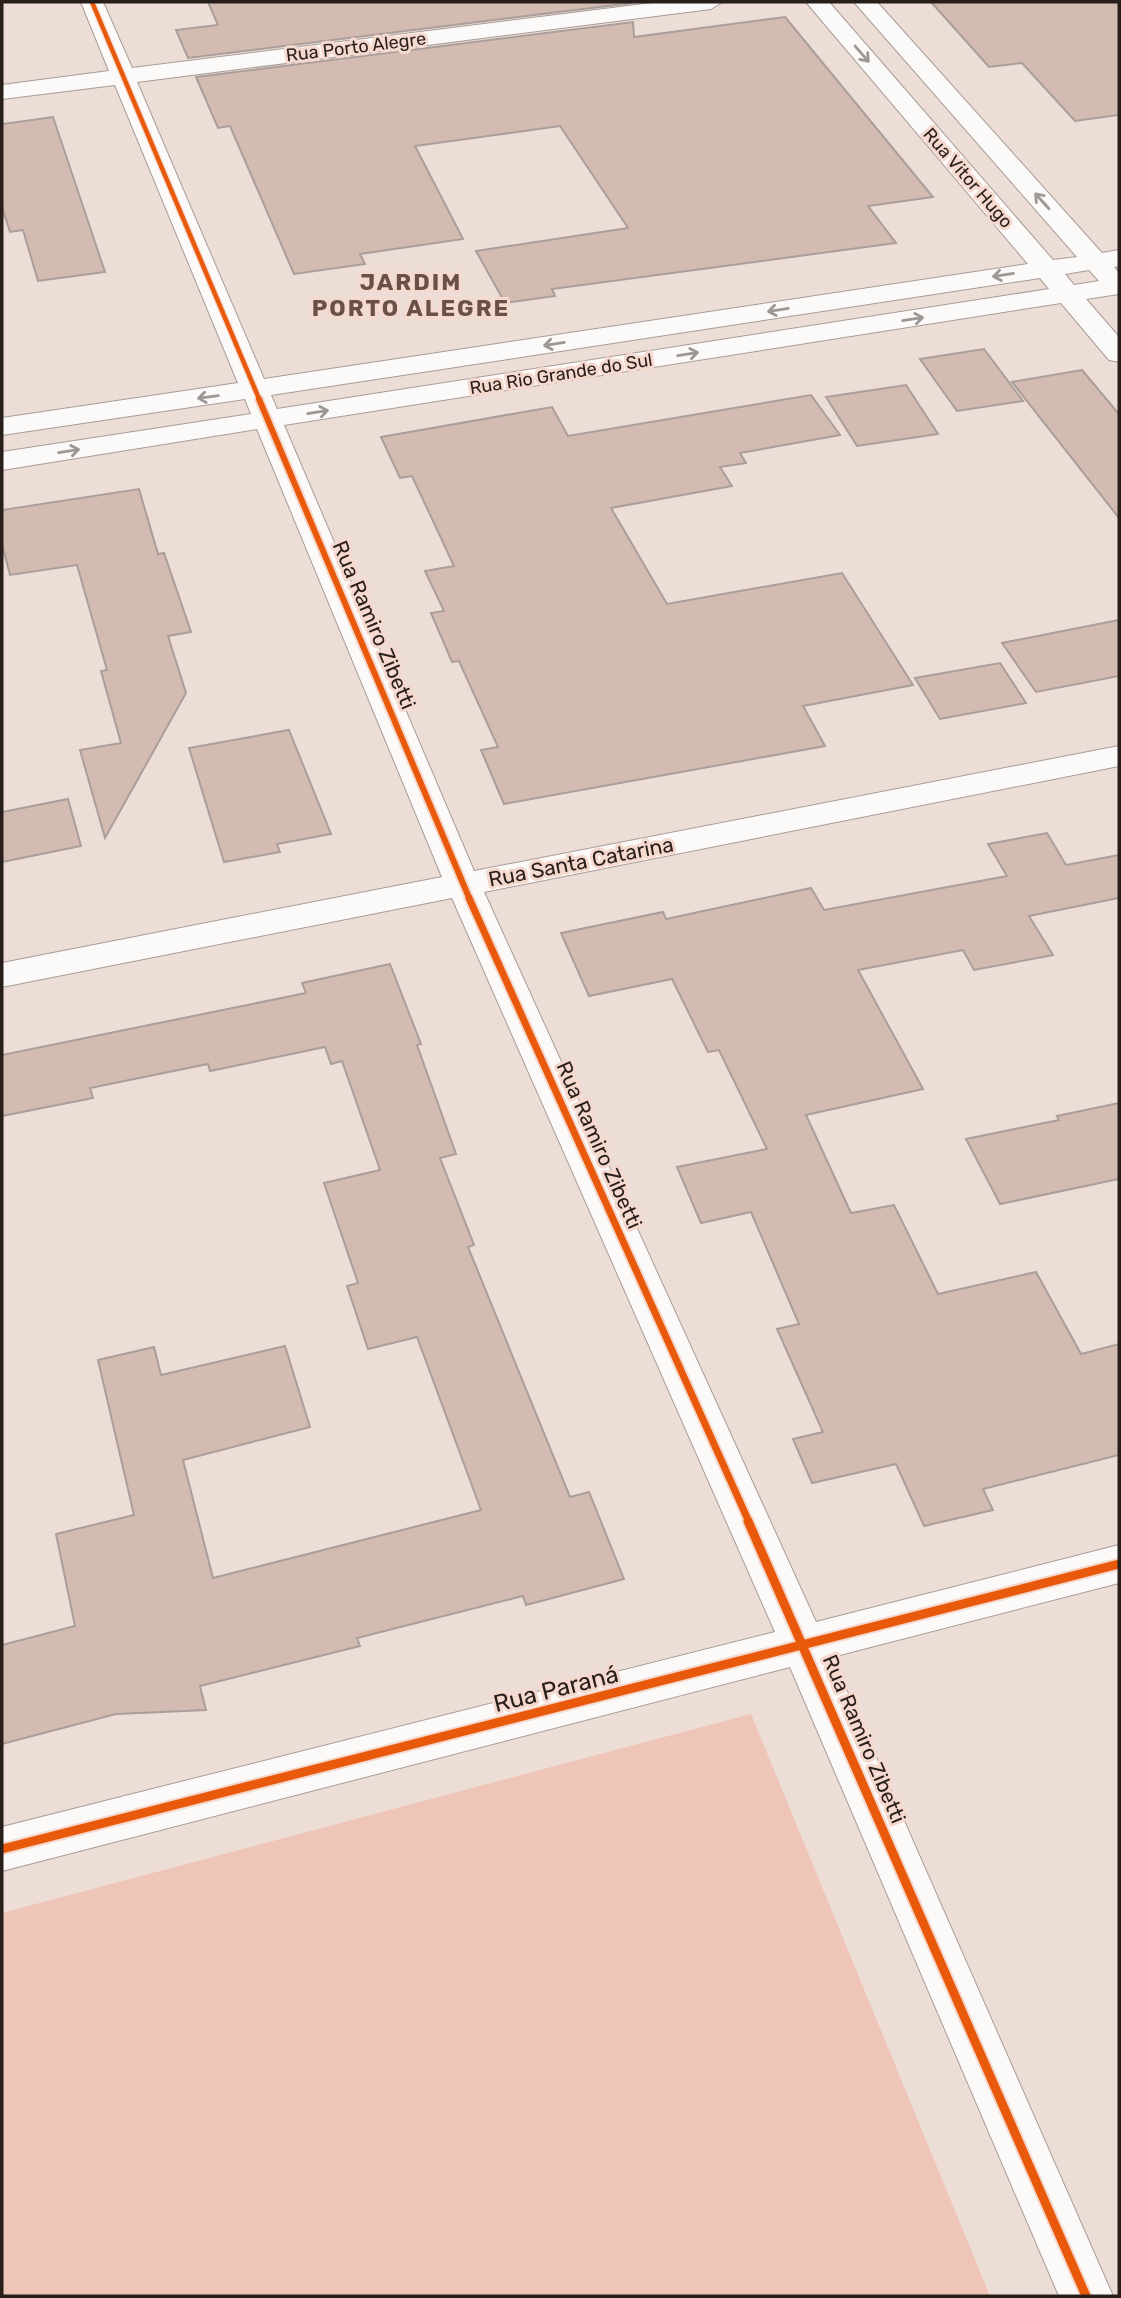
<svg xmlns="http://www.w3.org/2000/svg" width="1121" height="2298" font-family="Rubik,sans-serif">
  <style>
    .green { fill: #eec5b7 }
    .building { fill: #d4bbb2; stroke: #aa9e9a; stroke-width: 2 }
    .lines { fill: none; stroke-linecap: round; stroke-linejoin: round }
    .minor-casing { stroke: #a89c97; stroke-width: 2 }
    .minor { fill: #fcfaf9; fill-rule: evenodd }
    .cycleway-far3-casing { stroke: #f6d9ce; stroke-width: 7 }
    .cycleway-far2-casing { stroke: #f6d9ce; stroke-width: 10 }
    .cycleway-far1-casing { stroke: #f6d9ce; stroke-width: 11 }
    .cycleway-casing { stroke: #f6d9ce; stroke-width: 13 }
    .cycleway-far3 { stroke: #e8590c; stroke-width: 4.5 }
    .cycleway-far2 { stroke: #e8590c; stroke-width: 6 }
    .cycleway-far1 { stroke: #e8590c; stroke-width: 7 }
    .cycleway { stroke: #e8590c; stroke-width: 9 }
    .oneway { stroke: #9d9795 }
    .labels { text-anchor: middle; stroke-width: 6; stroke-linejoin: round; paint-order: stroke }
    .far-street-label { font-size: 18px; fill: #281e1a; stroke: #f6d9ce }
    .street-label { font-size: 21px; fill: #281e1a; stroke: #f6d9ce }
    .far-district-label { font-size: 23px; font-weight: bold; letter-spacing: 2px; fill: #695148; stroke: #f6d9ce }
    .near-street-label { font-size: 24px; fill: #281e1a; stroke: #f6d9ce }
  </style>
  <rect width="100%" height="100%" fill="#edddd7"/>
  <polygon class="green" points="751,1714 990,2296 2,2296 2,1913"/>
  <g class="building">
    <polygon points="208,2 632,2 632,3 188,58 176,30 218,25"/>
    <polygon points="931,2 1119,2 1119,115 1075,121 1022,63 989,67"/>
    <polygon points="785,17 933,197 868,206 896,243 552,289 555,296 505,303 476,251 628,228 560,126 415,146 463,239 360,254 365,264 294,274 230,126 218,128 196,77 633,22 634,37"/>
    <polygon points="53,117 105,272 38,281 23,230 10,232 2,207 2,124"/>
    <polygon points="984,349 1023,401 957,411 920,359"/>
    <polygon points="1082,370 1119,414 1119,518 1012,382"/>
    <polygon points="906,385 938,434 857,446 826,397"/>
    <polygon points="811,395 840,435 740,453 746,463 720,467 732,486 611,508 667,604 842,573 913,685 803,706 825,746 504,804 481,750 498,747 459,661 452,662 431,613 444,611 425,571 454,566 412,476 400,478 381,437 552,407 568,436"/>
    <polygon points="139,489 158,554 164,553 191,632 168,636 186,693 105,838 80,750 121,743 101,671 107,670 77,565 10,575 2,544 2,510"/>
    <polygon points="1119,620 1119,676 1036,692 1002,643"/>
    <polygon points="1000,663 1026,703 940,719 915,678"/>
    <polygon points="289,730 331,834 277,844 280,852 224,862 189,748"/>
    <polygon points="68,799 81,846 2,862 2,812"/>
    <polygon points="1047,833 1066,865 1119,855 1119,898 1029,916 1053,955 974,970 963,950 858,970 923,1089 806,1115 851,1213 894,1205 938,1294 1036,1272 1081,1354 1119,1344 1119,1455 983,1489 993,1510 924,1526 896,1464 812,1483 793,1439 823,1432 777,1329 799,1324 751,1212 701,1223 677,1167 767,1149 719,1050 708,1052 672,979 589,996 561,933 663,912 666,919 811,888 824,910 1007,876 988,844"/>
    <polygon points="390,964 421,1044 417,1045 456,1154 440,1158 474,1245 468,1247 570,1497 589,1492 624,1579 526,1605 523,1596 357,1638 360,1646 200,1686 206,1710 116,1714 2,1744 2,1645 75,1626 56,1534 134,1515 98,1360 154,1347 161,1375 285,1346 310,1427 183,1460 213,1578 481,1510 417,1337 368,1349 347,1286 358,1283 324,1183 380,1170 342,1061 331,1064 325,1047 210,1071 208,1064 90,1088 93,1098 2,1116 2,1055 306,993 302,983"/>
    <polygon points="1119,1103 1119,1179 1000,1204 966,1139 1059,1120 1057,1116"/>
  </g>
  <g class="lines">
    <defs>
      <path id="minor" d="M81,2h22l29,66 528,-66h62l-11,7 -574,73 127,297 764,-115 -222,-262h23l224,258 24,-3 -223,-255h23l225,251 17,-3v16l-5,1 5,6v21l-33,5 33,38v25l-10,-2 -48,-57 -777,122 190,446 645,-125v20l-635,126 332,730 303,-77v38l-287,74 281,639h-54l-269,-629 -788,204v-44l773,-195 -323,-734 -450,89v-24l440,-86 -185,-448 -255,41v-18l249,-38 -6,-15 -243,36v-17l236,-35 -123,-298 -113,14v-14l107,-14zM1089,270l10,11 -25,4 -9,-11zM1040,278l9,11 -772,120 -6,-14z"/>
    </defs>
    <use href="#minor" class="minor-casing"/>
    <use href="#minor" class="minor"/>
    <defs>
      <polyline id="cycleway-far3" points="92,2 260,401"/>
      <polyline id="cycleway-far2" points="259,399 470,900"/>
      <polyline id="cycleway-far1" points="469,898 749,1522"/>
      <g id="cycleway">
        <polyline points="748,1521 1086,2296"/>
        <polyline points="2,1849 1119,1564"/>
      </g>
    </defs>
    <use href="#cycleway-far3" class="cycleway-far3-casing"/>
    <use href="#cycleway-far2" class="cycleway-far2-casing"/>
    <use href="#cycleway-far1" class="cycleway-far1-casing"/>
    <use href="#cycleway" class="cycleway-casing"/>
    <use href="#cycleway-far3" class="cycleway-far3"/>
    <use href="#cycleway-far2" class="cycleway-far2"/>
    <use href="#cycleway-far1" class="cycleway-far1"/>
    <use href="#cycleway" class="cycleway"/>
  </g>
  <defs><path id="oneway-shaft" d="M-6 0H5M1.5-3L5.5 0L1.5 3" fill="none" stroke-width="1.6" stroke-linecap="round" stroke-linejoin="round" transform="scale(1.75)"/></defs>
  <g class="oneway">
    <use href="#oneway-shaft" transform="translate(862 54) rotate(49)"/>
    <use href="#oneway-shaft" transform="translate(1042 201) rotate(-132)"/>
    <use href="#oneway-shaft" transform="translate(1003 275) rotate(171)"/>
    <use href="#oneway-shaft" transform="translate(778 310) rotate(171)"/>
    <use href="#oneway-shaft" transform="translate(913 319) rotate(-9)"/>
    <use href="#oneway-shaft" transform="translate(554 344) rotate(171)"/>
    <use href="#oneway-shaft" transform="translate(688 354) rotate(-9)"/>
    <use href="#oneway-shaft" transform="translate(208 397) rotate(172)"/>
    <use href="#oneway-shaft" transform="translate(318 412) rotate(-9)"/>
    <use href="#oneway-shaft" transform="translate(69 451) rotate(-9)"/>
  </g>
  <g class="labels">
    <g class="far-street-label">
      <text transform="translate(356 47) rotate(-7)" y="6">Rua Porto Alegre</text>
      <text transform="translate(968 178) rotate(49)" y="6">Rua Vitor Hugo</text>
      <text transform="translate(561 374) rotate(-9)" y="6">Rua Rio Grande do Sul</text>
    </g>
    <g class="street-label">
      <text transform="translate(374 625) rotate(67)" y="7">Rua Ramiro Zibetti</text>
      <text transform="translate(581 862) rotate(-11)" y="7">Rua Santa Catarina</text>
      <text transform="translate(599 1145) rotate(66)" y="7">Rua Ramiro Zibetti</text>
      <text transform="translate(864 1739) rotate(67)" y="7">Rua Ramiro Zibetti</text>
    </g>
    <g class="far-district-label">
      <text x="411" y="290">JARDIM<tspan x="411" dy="26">PORTO ALEGRE</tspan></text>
    </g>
    <g class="near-street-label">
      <text transform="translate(556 1689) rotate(-14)" y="8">Rua Paraná</text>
    </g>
  </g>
  <rect width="1121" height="2298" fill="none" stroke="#281e1a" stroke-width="7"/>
</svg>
